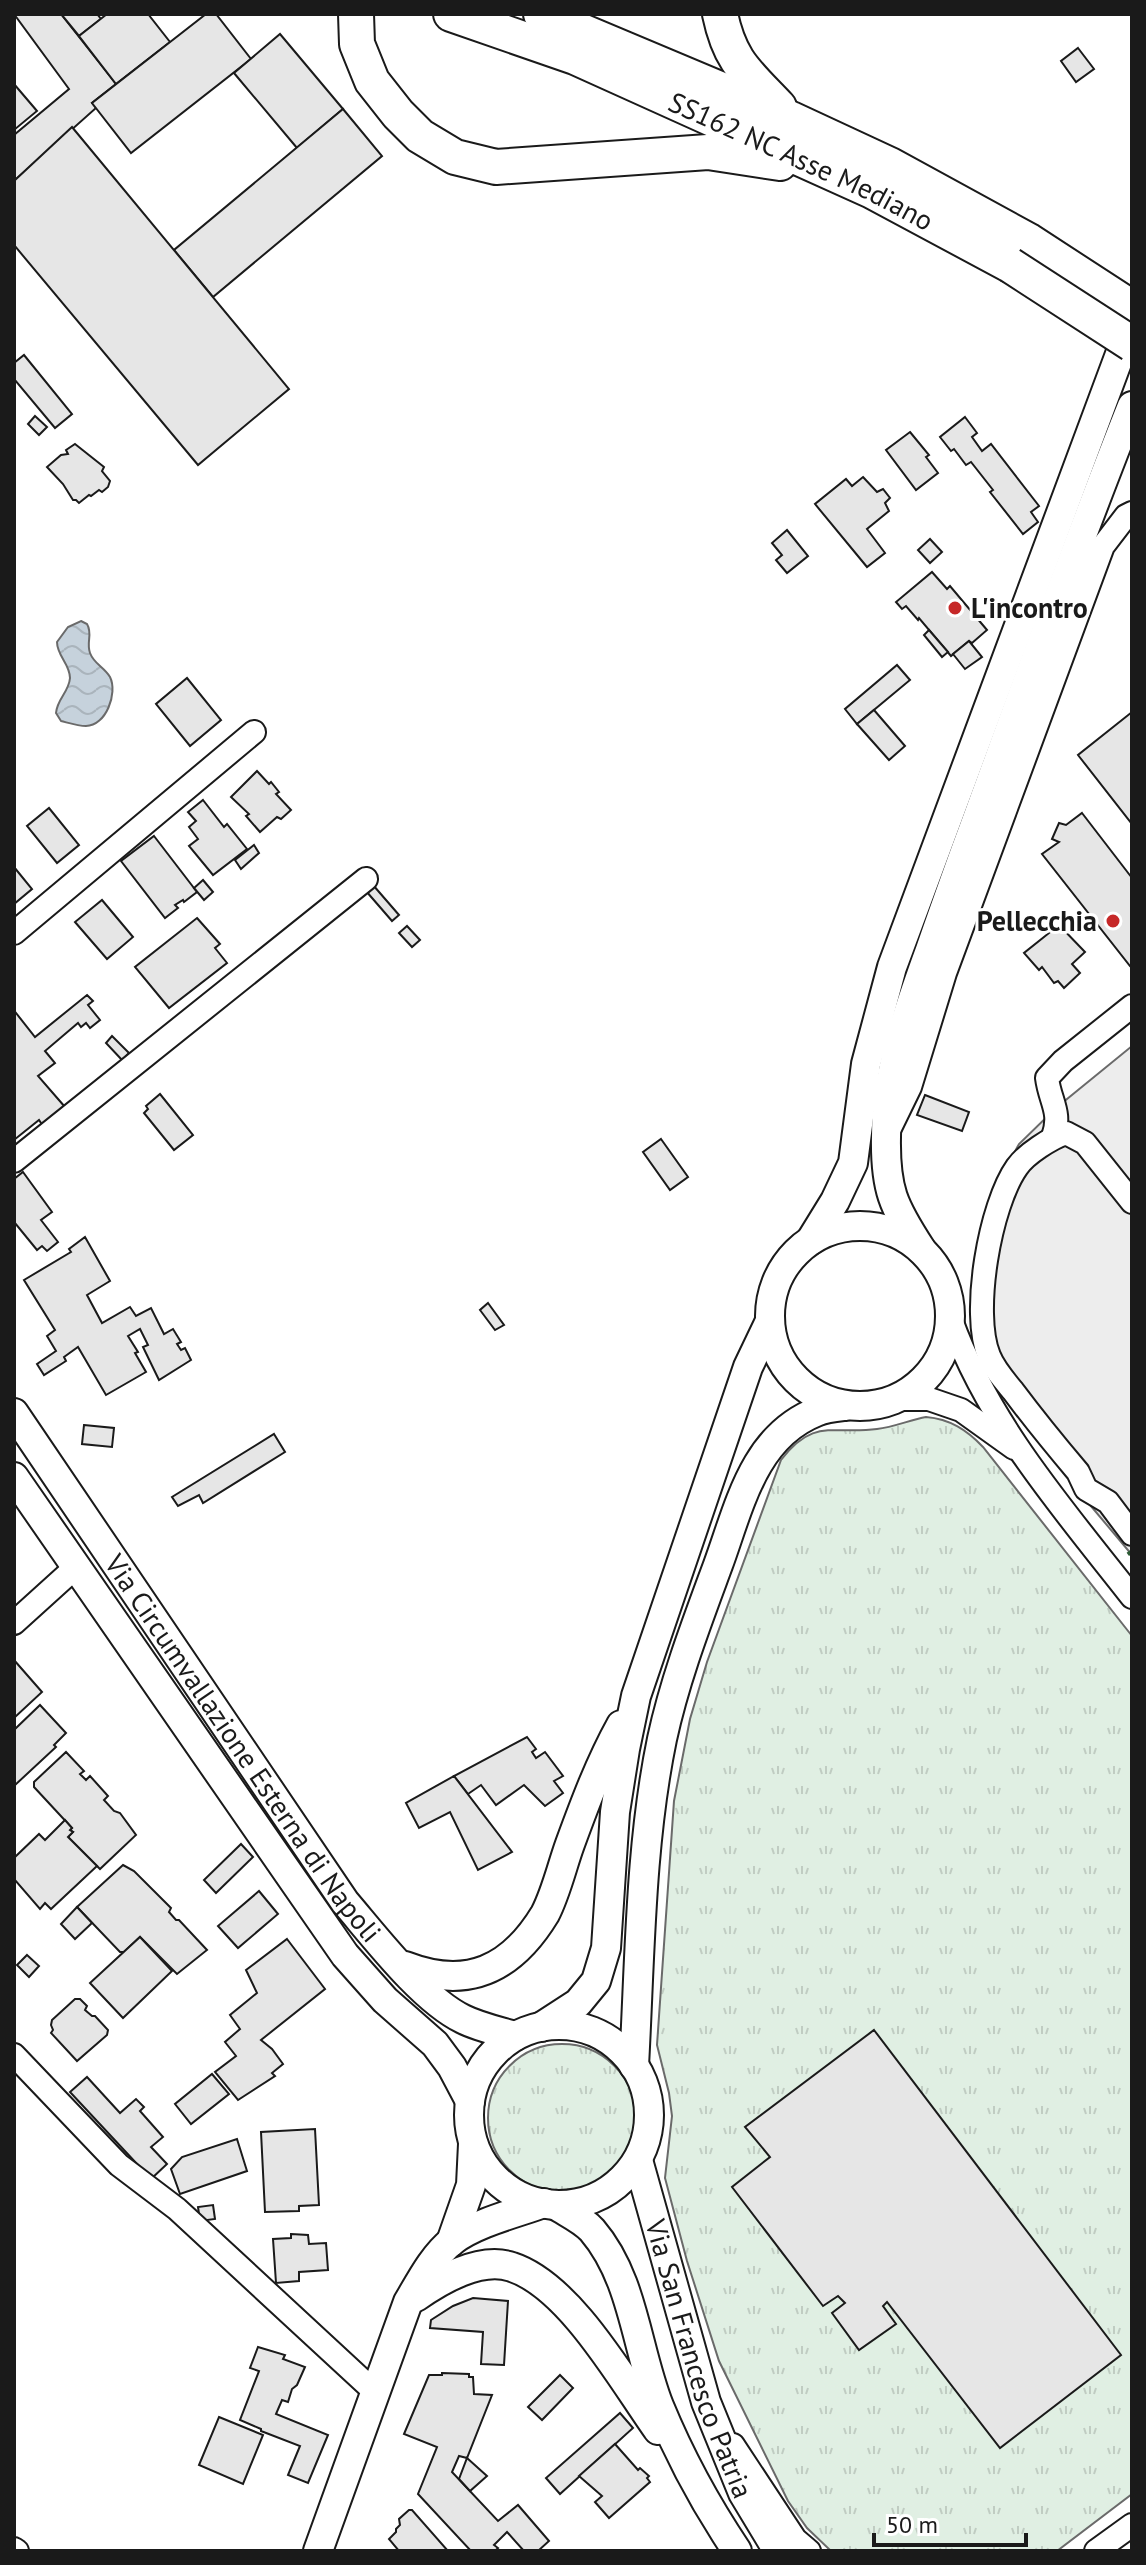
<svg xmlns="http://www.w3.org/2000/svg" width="1146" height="2565" font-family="'PT Sans',sans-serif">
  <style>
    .grass { fill: url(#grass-tufts); stroke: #6a6a6a; stroke-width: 2 }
    .parking { fill: #ededed; stroke: #6a6a6a; stroke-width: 2 }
    .water { fill: url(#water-waves); stroke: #6a6a6a; stroke-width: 2 }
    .building { fill: #e6e6e6; stroke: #1a1a1a; stroke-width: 2 }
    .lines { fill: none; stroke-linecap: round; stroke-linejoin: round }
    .minor-casing { stroke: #1a1a1a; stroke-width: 26 }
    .major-casing { stroke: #1a1a1a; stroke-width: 32 }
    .highway-casing { stroke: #1a1a1a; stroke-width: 38 }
    .minor { stroke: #fff; stroke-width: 22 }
    .major { stroke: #fff; stroke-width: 28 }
    .highway { stroke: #fff; stroke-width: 34 }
    .highway-bridge-casing { stroke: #1a1a1a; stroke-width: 38; stroke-linecap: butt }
    .highway-bridge { stroke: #fff; stroke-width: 34 }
    .hedge { stroke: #2b5a34; stroke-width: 6; stroke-dasharray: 4 6; stroke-linecap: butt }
    .poi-dot { fill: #c62828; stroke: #fff; stroke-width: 3 }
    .labels { text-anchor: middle; stroke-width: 6; stroke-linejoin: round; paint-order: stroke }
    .street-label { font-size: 28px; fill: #1a1a1a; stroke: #fff }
    .poi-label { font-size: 28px; font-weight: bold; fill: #1a1a1a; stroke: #fff; text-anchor: start }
  </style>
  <defs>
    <pattern id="grass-tufts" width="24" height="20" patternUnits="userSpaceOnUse" patternTransform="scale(2)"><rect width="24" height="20" fill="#e0efe3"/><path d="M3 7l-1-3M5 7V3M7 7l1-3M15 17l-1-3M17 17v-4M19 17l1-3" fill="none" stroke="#c0ccc2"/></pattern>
    <pattern id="water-waves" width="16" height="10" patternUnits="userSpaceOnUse" patternTransform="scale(2)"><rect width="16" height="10" fill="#c6d2dc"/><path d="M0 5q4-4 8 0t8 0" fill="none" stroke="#aab4bc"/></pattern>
  </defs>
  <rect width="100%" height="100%" fill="#fff"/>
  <g class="grass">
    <path d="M926,1417c24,2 41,13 57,30l149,189v858l-75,57h-226l-24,-23 -19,-27 -69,-140 -32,-100 -22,-83 7,-62 -3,-23 -12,-48 17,-244 16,-82 17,-57 74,-202c33,-43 52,-25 96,-31 17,-2 33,-9 49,-12z"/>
    <circle cx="562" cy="2118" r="74"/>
  </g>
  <polygon class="parking" points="1132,1046 1132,1555 1080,1493 985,1372 1002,1175 1019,1144 1056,1108"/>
  <path class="water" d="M81,621l6,3c6,10 -1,18 3,29 4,11 14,14 20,24 8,16 -4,49 -24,49 -8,0 -17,-3 -25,-5l-5,-8c1,-14 13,-21 14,-35 0,-14 -13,-22 -13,-36l11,-15z"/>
  <g class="building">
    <polygon points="14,14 61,14 116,84 92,103 96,108 14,181 14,135 69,89"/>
    <polygon points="61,14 97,14 101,19 79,36"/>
    <polygon points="107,14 148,14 170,42 116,84 79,36"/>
    <polygon points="206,14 216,14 251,59 131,153 92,103"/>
    <polygon points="280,34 343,109 297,148 234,73"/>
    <polygon points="1078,48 1094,69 1076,82 1061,61"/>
    <polygon points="14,84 37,111 14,130"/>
    <polygon points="343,109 382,156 213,297 174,250"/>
    <polygon points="72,127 289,389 198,465 14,245 14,181"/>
    <polygon points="24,355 72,414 55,428 14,379 14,363"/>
    <polygon points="35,416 47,427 39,435 28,424"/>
    <polygon points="965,417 977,433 972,437 982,451 991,444 1039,506 1031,512 1038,522 1023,534 990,492 993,490 971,462 966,465 954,449 951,451 940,437"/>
    <polygon points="910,432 929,455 926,457 938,473 916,490 886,450"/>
    <polygon points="75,444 104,467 102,471 110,481 108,487 102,492 99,490 91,496 89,495 79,503 76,500 73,500 63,484 47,467 61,455 68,454 66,450"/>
    <polygon points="863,477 877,492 883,489 890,498 885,503 889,511 867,529 885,553 867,567 815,504 846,479 852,486"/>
    <polygon points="787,530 808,556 787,573 776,560 782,555 772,543"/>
    <polygon points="930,539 942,552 930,563 918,550"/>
    <polygon points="932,572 947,589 950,586 987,630 972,643 969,641 951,656 919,618 918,620 906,606 902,609 896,602"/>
    <polygon points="929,630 948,652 942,657 924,635"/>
    <polygon points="969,641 982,657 965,669 953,654"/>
    <polygon points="897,665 910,680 857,724 845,709"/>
    <polygon points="187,678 221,720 190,746 156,704"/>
    <polygon points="874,710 905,746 889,760 857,724"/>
    <polygon points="1132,712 1132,824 1078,755"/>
    <polygon points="257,771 269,784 271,782 279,792 276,794 291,810 281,819 277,817 260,832 246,816 249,814 231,797"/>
    <polygon points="203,800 224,827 227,824 247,849 213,875 189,846 198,839 189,827 196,821 188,812"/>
    <polygon points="49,808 79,845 57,863 27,826"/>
    <polygon points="1082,813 1132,878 1132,965 1130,966 1042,854 1059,842 1052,839 1059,823 1066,825"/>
    <polygon points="154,836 197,892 184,902 183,900 175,905 178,908 165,918 121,861"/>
    <polygon points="254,845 259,853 241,869 235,860"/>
    <polygon points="14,867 32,889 14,904"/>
    <polygon points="203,880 213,892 204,900 194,888"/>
    <polygon points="373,885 399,915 392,921 366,891"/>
    <polygon points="102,900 133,937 107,959 75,922"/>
    <polygon points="197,918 220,944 215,948 227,963 169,1008 135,967"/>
    <polygon points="1059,925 1085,952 1072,964 1080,973 1064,988 1058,981 1054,983 1042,967 1039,970 1024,953"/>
    <polygon points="407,926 420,940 412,947 399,933"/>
    <polygon points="87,995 93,1001 88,1005 100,1020 90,1028 86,1023 81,1027 78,1023 45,1051 55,1063 38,1076 65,1107 43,1126 39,1120 14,1140 14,1015 16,1013 35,1037"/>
    <polygon points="112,1036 129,1053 122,1060 106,1043"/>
    <polygon points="160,1094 193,1135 174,1150 144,1113 148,1109 146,1106"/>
    <polygon points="925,1095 969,1112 962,1131 917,1115"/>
    <polygon points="661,1139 688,1177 670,1190 643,1152"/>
    <polygon points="23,1172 52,1212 41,1220 58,1242 47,1251 42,1246 37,1250 15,1223 14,1224 14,1179"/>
    <polygon points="85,1237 110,1281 87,1295 102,1323 130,1307 136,1316 151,1308 164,1334 173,1329 181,1342 177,1344 181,1350 185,1348 191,1360 159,1380 143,1347 148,1345 140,1329 128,1336 138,1352 135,1353 146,1372 106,1395 78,1347 64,1357 66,1361 44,1375 37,1364 56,1351 47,1336 55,1330 24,1280 71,1252 69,1249"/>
    <polygon points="488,1303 504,1325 495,1330 480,1310"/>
    <polygon points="84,1425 114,1428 112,1447 82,1444"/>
    <polygon points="274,1434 285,1452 203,1503 199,1495 178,1506 172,1497"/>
    <polygon points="14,1660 42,1692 14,1718"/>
    <polygon points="40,1705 66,1733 54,1745 56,1747 14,1786 14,1730"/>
    <polygon points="527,1737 536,1749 532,1752 536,1758 545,1752 563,1776 554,1781 563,1793 545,1806 524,1785 496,1805 481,1785 468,1794 454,1776"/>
    <polygon points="66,1752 84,1771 80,1774 86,1780 90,1776 108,1796 104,1800 114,1811 120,1813 136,1835 100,1869 68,1837 73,1832 70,1830 72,1828 34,1787 34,1782"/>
    <polygon points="454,1776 512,1852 478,1870 450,1812 419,1828 406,1803"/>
    <polygon points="65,1820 72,1828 70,1830 73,1832 68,1837 97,1866 51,1909 45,1903 40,1909 14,1879 14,1858 39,1834 45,1840"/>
    <polygon points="241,1844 253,1857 216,1893 204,1880"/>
    <polygon points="123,1865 134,1871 171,1908 169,1912 176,1920 179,1920 207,1950 177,1974 140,1937 124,1952 120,1952 77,1907"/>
    <polygon points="259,1891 278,1914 238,1948 218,1926"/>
    <polygon points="77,1907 92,1923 75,1939 61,1924"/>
    <polygon points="140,1937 172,1971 123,2018 90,1983"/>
    <polygon points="287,1939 325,1989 261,2040 272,2049 283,2064 272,2073 275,2076 238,2100 215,2072 236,2056 225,2042 240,2029 230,2015 257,1993 246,1970"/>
    <polygon points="27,1955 39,1966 29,1977 17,1965"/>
    <polygon points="75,1999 80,1999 87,2006 85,2010 92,2016 95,2016 108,2030 107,2035 77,2061 51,2033 53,2030 51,2025 52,2020"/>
    <polygon points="874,2030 1121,2355 1000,2448 887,2302 883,2306 896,2324 859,2350 832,2313 845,2303 838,2296 823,2306 732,2187 770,2157 745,2127"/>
    <polygon points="212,2074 229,2094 191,2124 175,2104"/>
    <polygon points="87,2077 120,2113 136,2099 144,2107 140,2111 163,2137 151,2147 167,2164 151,2179 70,2092"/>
    <polygon points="315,2129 319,2205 299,2206 299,2211 265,2212 261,2132"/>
    <polygon points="237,2139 247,2171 180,2194 171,2169 182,2157"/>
    <polygon points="213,2205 215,2219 200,2221 198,2207"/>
    <polygon points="291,2234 308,2235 309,2244 326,2243 328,2270 299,2272 299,2281 276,2283 273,2239 291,2238"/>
    <polygon points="473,2298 508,2301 504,2365 481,2364 483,2332 430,2328 431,2320 453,2306"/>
    <polygon points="258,2347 285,2355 283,2359 305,2367 297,2385 292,2389 288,2402 282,2400 276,2414 328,2435 308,2483 288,2475 300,2446 261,2431 261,2429 240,2420 259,2371 250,2368"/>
    <polygon points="442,2373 469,2374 469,2377 473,2377 474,2394 492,2395 467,2458 459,2456 452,2472 498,2521 518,2505 549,2541 538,2551 524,2551 507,2532 494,2545 498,2548 495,2551 471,2551 418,2494 437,2447 404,2434 429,2375 442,2375"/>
    <polygon points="560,2375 573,2388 542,2420 528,2407"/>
    <polygon points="620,2413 633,2428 560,2494 546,2478"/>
    <polygon points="219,2417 263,2435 243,2484 199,2465"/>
    <polygon points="615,2444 638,2470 640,2468 649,2476 647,2478 650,2482 609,2518 595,2502 602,2496 579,2476"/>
    <polygon points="467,2458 487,2476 470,2491 459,2479"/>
    <polygon points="409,2510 412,2510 448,2551 399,2551 389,2539 396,2532 396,2529 400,2525 399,2519"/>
  </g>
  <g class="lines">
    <defs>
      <g id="minor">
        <polyline points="14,933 254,732"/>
        <polyline points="890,1128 910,1087 945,973 1103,546 1126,516 1132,513"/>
        <path d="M1053,1137c9,-25 -3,-35 -6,-59l16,-17 69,-55"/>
        <polyline points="14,1161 366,879"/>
        <path d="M1132,1202l-47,-59 -19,-10c-15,5 -40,21 -49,34 -27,38 -46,146 -28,189 5,13 15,24 24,35 21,28 43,55 65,81l8,17 22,13 24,32"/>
        <path d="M951,1320c38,105 113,190 181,277"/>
        <polyline points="898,1399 929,1399 961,1410 1014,1448"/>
        <polyline points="14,1623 77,1566"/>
        <polyline points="14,2055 119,2165 177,2209 376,2393"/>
        <polyline points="733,2445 795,2539 809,2551"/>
        <polyline points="14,2549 17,2551"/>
        <polyline points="1096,2551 1132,2525"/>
      </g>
      <g id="major">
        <circle cx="860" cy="1316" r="90"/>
        <polyline points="811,1240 835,1201 853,1163 866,1064 892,967 1132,322"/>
        <path d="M921,1249c-28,-43 -36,-60 -35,-112 0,-65 22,-127 44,-187 14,-40 28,-80 43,-120 52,-142 103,-284 159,-424"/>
        <path id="s1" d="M14,1413l331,489c30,35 77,97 118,117 16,8 35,12 52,17"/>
        <polyline points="14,1477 345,1955 385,2000 435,2044 452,2067 470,2101"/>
        <path d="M405,1966c62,24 106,4 140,-52 11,-21 17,-48 25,-70 15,-41 30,-81 51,-119"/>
        <circle cx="559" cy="2115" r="90"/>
        <polyline points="541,2027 578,2003 596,1981 606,1948 615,1812 625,1749 636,1696 748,1367 770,1321"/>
        <path d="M634,2066c6,-109 6,-221 28,-327 13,-60 35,-117 56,-174 21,-57 35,-128 98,-153 9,-4 20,-5 29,-6"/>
        <path id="s2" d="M638,2160l68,242 37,91 35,58"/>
        <path d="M557,2206c11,7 26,14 35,24 42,49 44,118 67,176 21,51 47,99 78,145"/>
        <polyline points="451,2242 471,2185 473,2144"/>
        <path d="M416,2297c24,-17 65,-41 96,-30 58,19 111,114 146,163"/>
        <path d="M318,2551l90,-249c12,-20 25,-46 44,-61 23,-18 64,-28 92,-38"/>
      </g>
      <g id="highway">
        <polyline points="356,14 357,44 372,81 398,114 420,136 455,157 496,167 708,152 780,163"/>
        <path id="s3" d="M451,14l124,43 297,134 138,74"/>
        <polyline points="541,14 791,119 890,165 1029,241 1132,308"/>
        <path d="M720,14c10,48 27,59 59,93"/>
      </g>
    </defs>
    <use href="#minor" class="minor-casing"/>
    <use href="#major" class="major-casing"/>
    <use href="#highway" class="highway-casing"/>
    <use href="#minor" class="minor"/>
    <use href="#major" class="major"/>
    <use href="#highway" class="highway"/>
    <defs>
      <polyline id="highway-bridge" points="1010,265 1132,344"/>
    </defs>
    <use href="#highway-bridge" class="highway-bridge-casing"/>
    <use href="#highway-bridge" class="highway-bridge"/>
    <polyline class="hedge" points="1129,1551 1132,1555"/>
  </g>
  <g class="poi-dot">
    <circle cx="955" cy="608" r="8"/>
    <circle cx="1113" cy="921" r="8"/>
  </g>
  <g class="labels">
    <g class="street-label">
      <text dy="10" stroke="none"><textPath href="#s3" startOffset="380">SS162 NC Asse Mediano</textPath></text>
      <text dy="10" stroke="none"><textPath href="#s1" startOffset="406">Via Circumvallazione Esterna di Napoli</textPath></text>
      <text dy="10" stroke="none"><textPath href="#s2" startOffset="208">Via San Francesco Patria</textPath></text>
    </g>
    <g class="poi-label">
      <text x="971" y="618">L'incontro</text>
      <text x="1097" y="931" text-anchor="end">Pellecchia</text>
    </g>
  </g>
  <rect width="1146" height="2565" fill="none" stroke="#1a1a1a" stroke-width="32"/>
  <path d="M874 2533v12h152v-12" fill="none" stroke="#1a1a1a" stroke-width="4"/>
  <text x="886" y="2533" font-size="24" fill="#1a1a1a" stroke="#ffffff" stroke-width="6" paint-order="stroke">50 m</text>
</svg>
